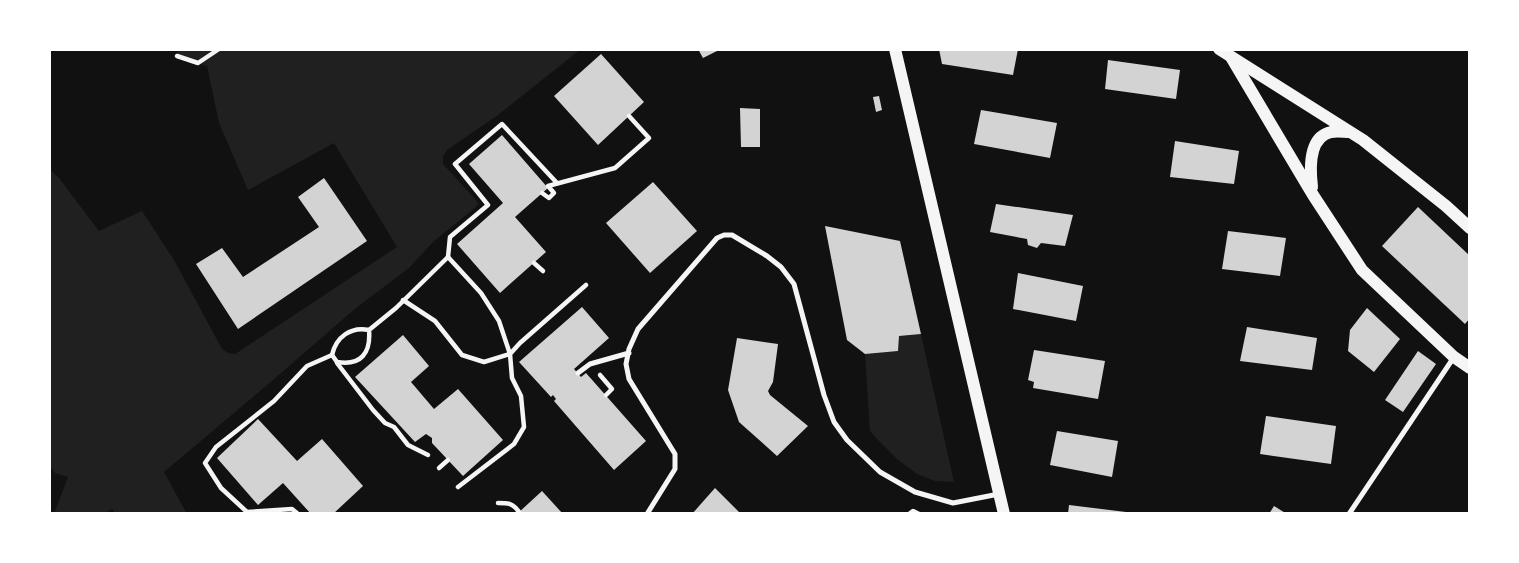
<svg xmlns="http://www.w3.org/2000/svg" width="1519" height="563" font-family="'Titillium Web',sans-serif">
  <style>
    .green { fill: #202020 }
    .building { fill: #d3d3d3 }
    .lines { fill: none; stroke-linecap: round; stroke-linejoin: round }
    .path { stroke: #f5f5f5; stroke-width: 4.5 }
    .service { stroke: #f5f5f5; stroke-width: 5 }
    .tertiary { stroke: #f5f5f5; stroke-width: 12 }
  </style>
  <rect width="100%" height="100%" fill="#111"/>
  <g class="green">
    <polygon points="179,49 581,49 498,115 447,150 443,157 443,164 476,200 478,204 476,207 434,241 409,268 356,308 266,386 164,472 187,514 116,514 112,509 103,514 54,514 68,477 55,473 49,465 49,169 59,178 99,231 142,211 174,260 222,349 228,353 235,354 397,247 334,143 248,190 219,123 207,66 177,56"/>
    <polygon points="921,334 954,482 935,481 917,474 897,459 880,442 870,431 865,354 898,351 899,336"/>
  </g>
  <g class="building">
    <polygon points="698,49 721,49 703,58"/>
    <polygon points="939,49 1018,49 1013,75 942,64"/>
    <polygon points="601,54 644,102 598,145 554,96"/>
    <polygon points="1108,60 1180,70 1176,99 1105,89"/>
    <polygon points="879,96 882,110 876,112 873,97"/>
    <polygon points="740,108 760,109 760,147 741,147"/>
    <polygon points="981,110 1057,123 1050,158 974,144"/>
    <polygon points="502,135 548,188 515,217 546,252 500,293 457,244 503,203 469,164"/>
    <polygon points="1175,141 1239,151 1234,184 1170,177"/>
    <polygon points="324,178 367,241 238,329 196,264 222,248 243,277 319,227 298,197"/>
    <polygon points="653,182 697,231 650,273 606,223"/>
    <polygon points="996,204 1073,215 1065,246 1041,243 1037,248 1028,245 1027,239 990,232"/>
    <polygon points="1418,207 1470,256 1470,318 1465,324 1382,246"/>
    <polygon points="825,226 900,241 921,334 899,336 898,351 865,354 847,340"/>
    <polygon points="1228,231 1286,238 1280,276 1222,269"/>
    <polygon points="1018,273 1083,286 1076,321 1013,309"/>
    <polygon points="582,307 609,338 574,369 581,377 586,373 646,441 614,470 554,401 556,399 553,395 551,397 519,362"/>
    <polygon points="1367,308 1400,339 1374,372 1348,351 1350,330"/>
    <polygon points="1247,327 1317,338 1312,370 1240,361"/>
    <polygon points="403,335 429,366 411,382 434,409 458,389 503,440 463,476 432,443 432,438 426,434 415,442 355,377"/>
    <polygon points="737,338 778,344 773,382 768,391 770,395 808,426 777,456 739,422 728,390"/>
    <polygon points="1034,350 1105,361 1098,399 1033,388 1034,382 1028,380"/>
    <polygon points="1418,351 1436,364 1403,412 1385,400"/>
    <polygon points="1266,416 1336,426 1331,464 1260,454"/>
    <polygon points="258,419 297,461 322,439 363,486 333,514 311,514 283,483 258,505 217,458"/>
    <polygon points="1057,431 1118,441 1112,477 1050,465"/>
    <polygon points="715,488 741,514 692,514"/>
    <polygon points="542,491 563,514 517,514"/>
    <polygon points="1069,505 1126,512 1125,514 1068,514"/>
    <polygon points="1274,506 1287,514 1269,514"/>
  </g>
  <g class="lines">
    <g class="path">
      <polyline points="177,56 198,63 219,49"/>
      <polyline points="542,193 549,198 554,193 548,186 615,168 649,138 629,116"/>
      <polyline points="534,263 543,271"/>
      <polyline points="403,300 435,321 462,355 484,362 510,354 499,321 481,293 448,257"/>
      <path d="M369,330c2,23 -8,36 -32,32l-5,-7c4,-18 19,-29 37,-25l27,-22 52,-51 2,-20 38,-32 -33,-41 47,-40 55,59"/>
      <polyline points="337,363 373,410 385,423 394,427 408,445 428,455"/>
      <polyline points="600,375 612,389 606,395"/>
      <polyline points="439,468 448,460"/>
      <polyline points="458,487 514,444 524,427 521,396 512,378 510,354 520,343 586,285"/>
      <path d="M498,503c10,0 15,0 21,9"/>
      <polyline points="298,514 292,509 247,512 221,488 205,463 216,447 274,401 307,366 332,355"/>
      <polyline points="909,514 913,511 919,514"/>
    </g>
    <g class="service">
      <polyline points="578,373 590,364 629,353"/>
      <polyline points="647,514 675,469 675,454 629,379 626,364 629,349 638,329 717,238 724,235 732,235 767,256 781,267 794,284 824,395 834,422 847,440 880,472 915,492 953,503 999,494"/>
      <polyline points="1349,514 1454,357"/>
    </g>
    <g class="tertiary">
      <polyline points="895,49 1004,514"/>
      <polyline points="1219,49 1363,140 1446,206 1470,228"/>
      <polyline points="1231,57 1313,195 1362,270 1454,357 1470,368"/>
      <path d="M1312,187c-2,-17 -4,-50 19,-55 6,-1 13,0 18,0"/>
    </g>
  </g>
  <rect width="1519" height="563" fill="none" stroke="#ffffff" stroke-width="102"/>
</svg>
